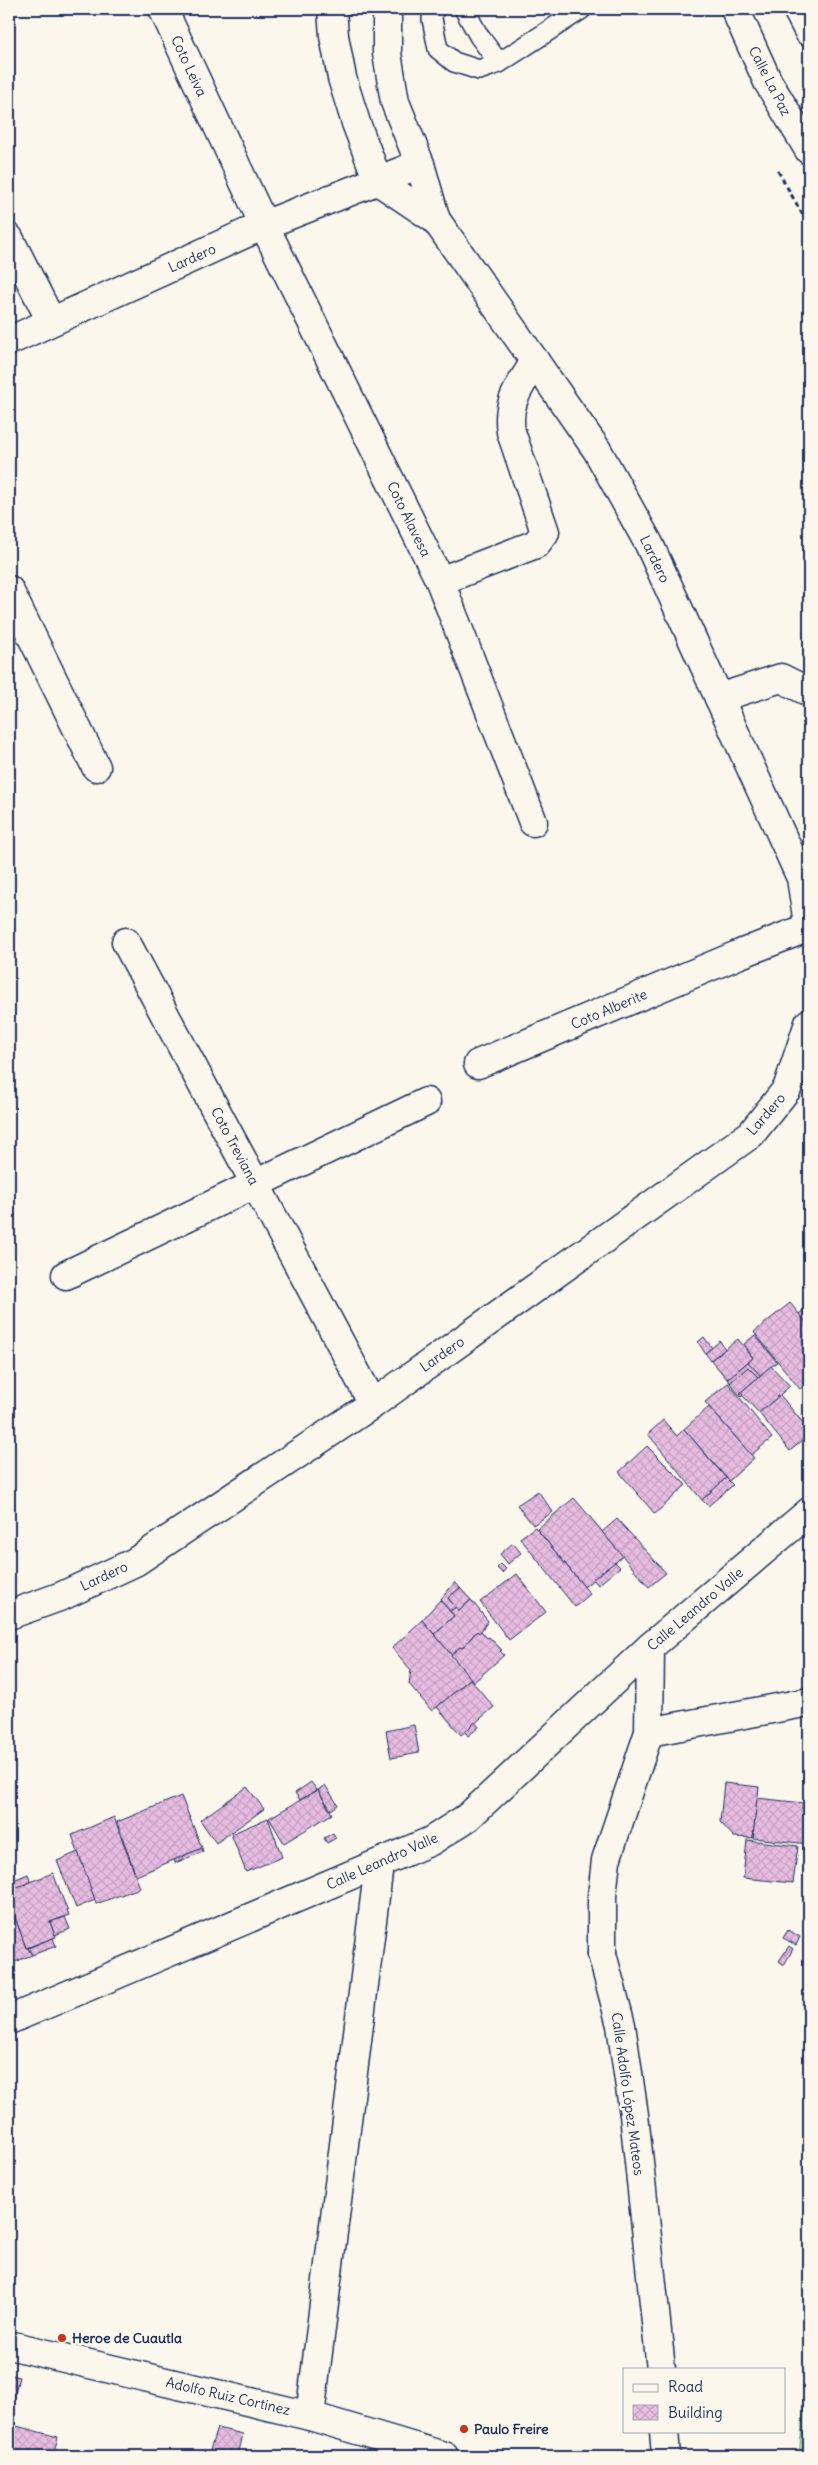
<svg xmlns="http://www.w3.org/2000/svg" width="818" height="2465" font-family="Delius,sans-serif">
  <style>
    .grass { fill: url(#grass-dots); stroke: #6e8e84 }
    .building { fill: url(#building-cross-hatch); stroke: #1b2f5e }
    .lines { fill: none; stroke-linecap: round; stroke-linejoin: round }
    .service-casing { stroke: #1b2f5e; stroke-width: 22 }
    .pedestrian-casing { stroke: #1b2f5e; stroke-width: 31 }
    .minor-casing { stroke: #1b2f5e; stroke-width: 31 }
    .tertiary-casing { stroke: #1b2f5e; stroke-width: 31 }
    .secondary-casing { stroke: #1b2f5e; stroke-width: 31 }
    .path { stroke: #1b2f5e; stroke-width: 3; stroke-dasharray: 5 4; stroke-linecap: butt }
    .service { stroke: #fbf7ec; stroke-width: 19 }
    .pedestrian { stroke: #fbf7ec; stroke-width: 28 }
    .minor { stroke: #fbf7ec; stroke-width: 28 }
    .tertiary { stroke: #fbf7ec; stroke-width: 28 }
    .secondary { stroke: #fbf7ec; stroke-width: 28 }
    .poi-dot { fill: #c8321e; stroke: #fbf7ec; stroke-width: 2 }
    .labels { text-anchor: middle; stroke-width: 5; stroke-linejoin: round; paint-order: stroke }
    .street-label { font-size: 14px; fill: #1b2f5e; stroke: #fbf7ec }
    .poi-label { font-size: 14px; font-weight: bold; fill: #1b2f5e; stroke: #fbf7ec; text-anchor: start }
  </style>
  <defs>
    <pattern id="grass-dots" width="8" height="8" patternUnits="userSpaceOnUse" patternTransform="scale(1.25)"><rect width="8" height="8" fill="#c1eca9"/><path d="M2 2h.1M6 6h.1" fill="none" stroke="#a5cb94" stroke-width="1.8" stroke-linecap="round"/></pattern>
    <pattern id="building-cross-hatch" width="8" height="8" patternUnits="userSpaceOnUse" patternTransform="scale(1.25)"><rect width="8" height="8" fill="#e7bce1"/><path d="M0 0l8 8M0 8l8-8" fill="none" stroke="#c6a2c3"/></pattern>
  </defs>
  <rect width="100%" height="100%" fill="#fbf7ec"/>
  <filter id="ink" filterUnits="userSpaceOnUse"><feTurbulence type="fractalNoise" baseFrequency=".02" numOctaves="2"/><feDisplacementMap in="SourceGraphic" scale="10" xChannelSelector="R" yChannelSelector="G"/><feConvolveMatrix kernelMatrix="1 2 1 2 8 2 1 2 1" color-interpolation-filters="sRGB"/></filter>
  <g filter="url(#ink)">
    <polygon class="grass" points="809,2357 809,2456 799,2456"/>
    <g class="building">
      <polygon points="790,1303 809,1326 809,1381 800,1389 754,1332"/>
      <polygon points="809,1305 809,1326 799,1314"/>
      <polygon points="755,1335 777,1362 760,1375 748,1362 753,1358 744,1344"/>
      <polygon points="704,1337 712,1348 705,1353 698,1342"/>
      <polygon points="738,1339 753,1358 727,1379 711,1360"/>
      <polygon points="720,1341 725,1349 711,1360 705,1353"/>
      <polygon points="748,1362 760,1375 758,1377 748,1367 730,1383 727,1379"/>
      <polygon points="771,1366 790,1386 759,1413 740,1393"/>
      <polygon points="748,1367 758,1377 740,1393 743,1395 741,1397 730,1383"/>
      <polygon points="728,1383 772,1438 751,1455 705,1402"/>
      <polygon points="780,1395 809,1430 809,1435 790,1451 759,1413"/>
      <polygon points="709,1407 754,1458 729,1481 684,1429"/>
      <polygon points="663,1420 677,1436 684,1429 726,1478 702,1500 648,1434"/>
      <polygon points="647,1446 686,1485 655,1514 619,1472"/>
      <polygon points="726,1478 733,1485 708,1506 702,1500"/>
      <polygon points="538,1491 553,1512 533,1525 517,1505"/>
      <polygon points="574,1498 623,1556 584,1587 537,1529"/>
      <polygon points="617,1519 666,1573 649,1587 602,1532"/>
      <polygon points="535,1527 590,1594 575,1607 520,1538"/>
      <polygon points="513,1543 521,1553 508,1564 500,1554"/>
      <polygon points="615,1562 620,1567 598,1585 593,1579"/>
      <polygon points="501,1564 506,1569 502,1573 497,1568"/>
      <polygon points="517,1574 546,1612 509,1640 480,1602"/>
      <polygon points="455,1582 460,1588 448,1598 456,1607 450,1611 440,1600"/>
      <polygon points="460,1588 471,1600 459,1611 448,1598"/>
      <polygon points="440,1600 454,1616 434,1634 422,1620"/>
      <polygon points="471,1600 488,1621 481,1631 479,1633 477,1631 462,1648 460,1647 451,1655 434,1634 454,1616 450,1611 456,1607 459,1611"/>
      <polygon points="422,1620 471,1678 432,1711 409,1684 411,1670 392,1648"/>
      <polygon points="477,1631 479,1633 481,1631 487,1638 489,1637 502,1650 500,1651 504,1655 474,1682 451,1655 460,1647 462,1648"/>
      <polygon points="470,1679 494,1707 461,1735 437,1707"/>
      <polygon points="475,1722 479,1727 468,1736 465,1732"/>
      <polygon points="414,1725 419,1753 391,1758 386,1731"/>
      <polygon points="311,1782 317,1790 300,1800 295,1793"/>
      <polygon points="724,1783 759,1787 753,1838 734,1837 720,1822"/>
      <polygon points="325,1785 338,1805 331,1810 318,1790"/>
      <polygon points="247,1787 264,1809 216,1843 200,1820"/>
      <polygon points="318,1790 332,1814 284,1843 269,1818"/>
      <polygon points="181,1796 202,1848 136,1876 117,1822"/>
      <polygon points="757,1798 803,1803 802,1808 809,1809 809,1844 753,1838"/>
      <polygon points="114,1817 140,1888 96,1904 72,1835"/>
      <polygon points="268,1818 282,1857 246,1872 231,1834"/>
      <polygon points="333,1833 336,1838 327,1843 324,1838"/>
      <polygon points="747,1840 798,1846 793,1883 743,1878"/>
      <polygon points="202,1848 203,1852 175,1863 174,1860"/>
      <polygon points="78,1852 95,1900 76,1908 57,1861"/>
      <polygon points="53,1873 69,1915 50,1922 56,1937 26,1948 9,1901 9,1890"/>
      <polygon points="28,1874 31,1882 9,1890 9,1882"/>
      <polygon points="9,1901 26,1948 28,1948 32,1955 15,1962 9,1948"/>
      <polygon points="65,1917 70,1929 55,1935 50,1922"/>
      <polygon points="788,1930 800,1937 796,1945 783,1938"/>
      <polygon points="53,1938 56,1946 32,1955 28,1948"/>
      <polygon points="789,1946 793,1949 784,1965 779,1961"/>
      <polygon points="9,2374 19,2377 9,2418"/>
      <polygon points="9,2424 58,2437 53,2456 9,2456"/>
      <polygon points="217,2428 243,2434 238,2456 208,2456"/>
    </g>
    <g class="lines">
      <defs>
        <g id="service">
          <polyline points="433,9 432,19 438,49 454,62 479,70 499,63 582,9"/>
          <polyline points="464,9 479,36 499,63"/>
        </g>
        <g id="pedestrian">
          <polyline points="602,1954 621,2025 634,2115 661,2369"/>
          <polyline points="664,2431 666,2456"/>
        </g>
        <g id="minor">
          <polyline points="163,9 264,225 440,581 533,822"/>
          <polyline points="9,238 51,321"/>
          <path d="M440,581l96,-37 9,-12 -34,-100c-5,-31 9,-45 24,-71"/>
          <polyline points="9,590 96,767"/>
          <polyline points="719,698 781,678 809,692"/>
          <polyline points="126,942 373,1404"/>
          <polyline points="478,1064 740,954 809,927"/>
          <polyline points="66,1275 426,1102"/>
          <polyline points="649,1732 809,1702"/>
          <polyline points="602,1954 602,1896 606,1860 649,1732 650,1647"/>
          <polyline points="310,2416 379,1865"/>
        </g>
        <g id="tertiary">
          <polyline points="332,9 334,36 342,78 356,123 378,181 436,220"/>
          <polyline points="387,9 387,53 395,102 420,164 436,220 597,450 649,544 801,878 809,930"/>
          <polyline points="9,341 264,225 420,164"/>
          <polyline points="9,1615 62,1596 135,1562 373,1404 751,1134 787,1089 809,1023"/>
          <polyline points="9,2020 431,1841 468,1817 650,1647 809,1512"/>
          <polyline points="9,2345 310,2416 444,2456"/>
        </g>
        <g id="secondary">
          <polyline points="735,9 768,82 809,150"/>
          <polyline points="797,9 809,32"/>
        </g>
      </defs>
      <use href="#service" class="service-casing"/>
      <use href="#pedestrian" class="pedestrian-casing"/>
      <use href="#minor" class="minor-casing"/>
      <use href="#tertiary" class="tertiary-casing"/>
      <use href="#secondary" class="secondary-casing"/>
      <polyline class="path" points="778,171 809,226"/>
      <use href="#service" class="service"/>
      <use href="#pedestrian" class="pedestrian"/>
      <use href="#minor" class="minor"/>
      <use href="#tertiary" class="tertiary"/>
      <use href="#secondary" class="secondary"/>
    </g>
  </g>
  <g class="poi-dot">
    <circle cx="62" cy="2338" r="5"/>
    <circle cx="464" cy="2429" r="5"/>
  </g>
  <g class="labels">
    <g class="street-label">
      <text transform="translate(189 66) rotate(65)" y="5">Coto Leiva</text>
      <text transform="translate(770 81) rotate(63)" y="5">Calle La Paz</text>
      <text transform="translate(192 258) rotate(-24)" y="5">Lardero</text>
      <text transform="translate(409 519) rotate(64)" y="5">Coto Alavesa</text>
      <text transform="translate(655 559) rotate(64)" y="5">Lardero</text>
      <text transform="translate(609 1009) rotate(-23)" y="5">Coto Alberite</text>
      <text transform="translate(766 1114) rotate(-49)" y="5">Lardero</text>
      <text transform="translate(235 1146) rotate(62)" y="5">Coto Treviana</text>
      <text transform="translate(442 1354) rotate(-35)" y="5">Lardero</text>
      <text transform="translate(104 1576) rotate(-25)" y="5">Lardero</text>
      <text transform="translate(695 1609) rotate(-40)" y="5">Calle Leandro Valle</text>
      <text transform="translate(382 1861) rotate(-24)" y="5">Calle Leandro Valle</text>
      <text transform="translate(628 2094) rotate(82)" y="5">Calle Adolfo López Mateos</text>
      <text transform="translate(228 2396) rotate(13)" y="5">Adolfo Ruiz Cortinez</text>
    </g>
    <g class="poi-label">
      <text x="72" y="2343">Heroe de Cuautla</text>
      <text x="474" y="2434">Paulo Freire</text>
    </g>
  </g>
  <rect width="818" height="2465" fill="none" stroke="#fbf7ec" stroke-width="30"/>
  <rect x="15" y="15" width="788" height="2435" fill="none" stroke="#1b2f5e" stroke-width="2" filter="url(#ink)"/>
  <rect x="623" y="2368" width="162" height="65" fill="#fbf7ec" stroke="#a1a7b3"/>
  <rect x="633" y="2384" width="25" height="8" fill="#fbf7ec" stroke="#a1a7b3"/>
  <text x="668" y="2392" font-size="15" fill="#1b2f5e">Road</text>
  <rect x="633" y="2405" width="25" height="15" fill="url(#building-cross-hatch)" stroke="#a1a7b3"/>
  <text x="668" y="2418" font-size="15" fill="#1b2f5e">Building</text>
</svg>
